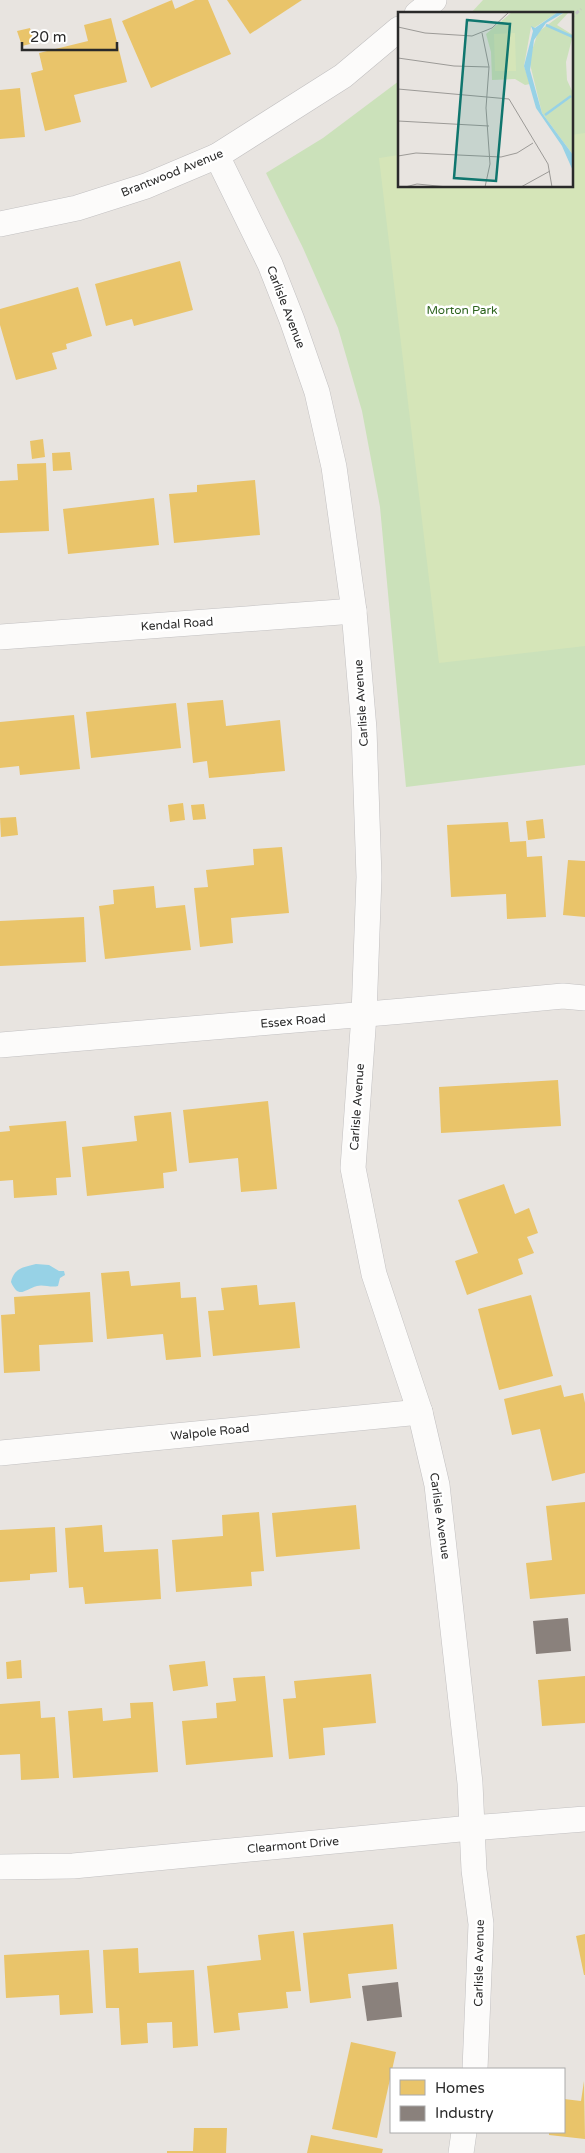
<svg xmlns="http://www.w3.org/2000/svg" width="585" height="2153" font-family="'Varela Round',sans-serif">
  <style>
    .green { fill: #cbe1ba }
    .pitch { fill: #d5e5b8 }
    .water { fill: #97d2e6 }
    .homes { fill: #e9c46a }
    .industry { fill: #8a817c }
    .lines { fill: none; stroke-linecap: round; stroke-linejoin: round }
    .street-casing { stroke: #c2c0c1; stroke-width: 26 }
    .path { stroke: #c6c6c5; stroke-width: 3; stroke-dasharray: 4 2.5; stroke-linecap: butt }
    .street { stroke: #fcfbfa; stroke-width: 25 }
    .labels { text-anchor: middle; stroke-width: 5; stroke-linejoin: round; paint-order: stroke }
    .street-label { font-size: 12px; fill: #2a2a2a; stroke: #fff }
    .park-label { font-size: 12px; fill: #2c631d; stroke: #fff }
    .inset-river { fill: none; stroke: #97d2e6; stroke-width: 2.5 }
    .inset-road { fill: none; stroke: #9c9a97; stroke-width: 1 }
    .view { fill: #0f766e; fill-opacity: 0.15; stroke: #0f766e; stroke-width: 2.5 }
    .inset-edge { fill: none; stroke: #2a2a2a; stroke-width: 2.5 }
  </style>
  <rect width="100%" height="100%" fill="#e8e4e0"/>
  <polygon class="green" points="483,0 585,0 585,765 406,787 380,507 362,411 338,328 303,248 266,173 323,138 399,81 399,186 571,186 571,14 470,14"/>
  <polygon class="pitch" points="585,133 585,646 439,663 379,158 399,155 399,186 571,186 571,135"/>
  <path class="water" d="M36,1264l13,1 10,6h5l1,4 -5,3 -2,8c-7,2 -15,-2 -21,0 -12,3 -18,14 -26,-4 3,-14 13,-15 25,-18z"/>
  <g class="homes">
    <polygon points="172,0 175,9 195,0 208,0 231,54 151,88 122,21"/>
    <polygon points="227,0 302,0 250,34"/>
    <polygon points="111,18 127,82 74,95 81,122 45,131 31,73 43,70 39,53 88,41 84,25"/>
    <polygon points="30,28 34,43 22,46 17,31"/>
    <polygon points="20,88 25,137 0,139 0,90"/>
    <polygon points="180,261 193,310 134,326 132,319 106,326 95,284"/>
    <polygon points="78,287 92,336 66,344 67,349 52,353 57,369 16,380 0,325 0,309"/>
    <polygon points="43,439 45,457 32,459 30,441"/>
    <polygon points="70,452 72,470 53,471 52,453"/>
    <polygon points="46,463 49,531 0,533 0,481 18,480 17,464"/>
    <polygon points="255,480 260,535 174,543 169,494 197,492 197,485"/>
    <polygon points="154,498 159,545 68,554 63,509"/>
    <polygon points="223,700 226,726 280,720 285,771 209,778 207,761 193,763 187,703"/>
    <polygon points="176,703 181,748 91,758 86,712"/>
    <polygon points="74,715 80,769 20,775 19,766 0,768 0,722"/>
    <polygon points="183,803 185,820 170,822 168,805"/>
    <polygon points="204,804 206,819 193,820 191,805"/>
    <polygon points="16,817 18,835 1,837 0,818"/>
    <polygon points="543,819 545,838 528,840 526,821"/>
    <polygon points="508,822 510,842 526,841 527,857 542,856 546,917 507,919 506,894 451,897 447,825"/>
    <polygon points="282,847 289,913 231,918 233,943 200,947 194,888 208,887 206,870 254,865 253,849"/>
    <polygon points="568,860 585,861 585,917 563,915"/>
    <polygon points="154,886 156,908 185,905 191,950 105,959 99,906 114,904 113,890"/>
    <polygon points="84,917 86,962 0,966 0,921"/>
    <polygon points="558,1080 561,1126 441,1133 439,1087"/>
    <polygon points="268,1101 277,1189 241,1192 238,1158 189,1163 183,1110"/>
    <polygon points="171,1112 177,1171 163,1173 164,1188 87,1196 82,1147 137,1141 134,1116"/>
    <polygon points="66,1121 71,1177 56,1178 57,1195 14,1198 13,1180 0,1181 0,1132 10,1131 9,1126"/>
    <polygon points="504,1184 515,1214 529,1208 538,1233 527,1237 534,1253 518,1259 523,1274 467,1295 455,1261 478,1253 458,1200"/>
    <polygon points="129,1271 131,1286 180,1282 181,1298 196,1297 201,1357 166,1360 163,1334 107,1339 101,1273"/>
    <polygon points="257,1285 259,1305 295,1302 300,1348 213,1356 208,1311 224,1310 221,1288"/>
    <polygon points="90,1292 93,1342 39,1345 40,1371 4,1373 1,1315 15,1314 14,1297"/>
    <polygon points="531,1295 553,1376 499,1390 478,1309"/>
    <polygon points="561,1385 564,1397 583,1393 585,1403 585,1473 552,1481 540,1429 512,1435 504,1399"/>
    <polygon points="585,1502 585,1594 530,1599 526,1563 552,1560 546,1506"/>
    <polygon points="356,1505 360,1549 276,1557 272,1513"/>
    <polygon points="259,1512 264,1571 251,1572 252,1586 176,1592 172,1540 223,1536 222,1515"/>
    <polygon points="102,1525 104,1552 158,1549 161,1599 85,1604 83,1587 69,1588 65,1528"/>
    <polygon points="55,1527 57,1572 30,1574 30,1580 0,1582 0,1530"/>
    <polygon points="21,1660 22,1678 7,1679 6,1662"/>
    <polygon points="205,1661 208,1686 173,1691 169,1665"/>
    <polygon points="371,1674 376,1723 323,1728 325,1755 289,1759 283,1699 296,1698 294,1681"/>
    <polygon points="265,1676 273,1757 186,1765 182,1721 217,1718 216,1703 236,1701 233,1678"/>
    <polygon points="585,1676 585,1723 542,1726 538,1680"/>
    <polygon points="40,1701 41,1718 55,1717 59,1778 21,1780 20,1754 0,1755 0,1704"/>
    <polygon points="153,1702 158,1772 73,1778 68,1711 102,1708 103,1721 131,1718 130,1703"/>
    <polygon points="393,1924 397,1969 348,1974 351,1998 310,2003 303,1933"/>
    <polygon points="294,1931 301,1991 286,1992 288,2008 238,2013 240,2030 214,2033 207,1966 261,1960 258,1935"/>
    <polygon points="585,1934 585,1975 584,1975 576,1936"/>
    <polygon points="138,1948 139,1973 194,1970 198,2046 173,2048 172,2022 147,2023 148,2043 121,2045 119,2008 106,2008 103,1950"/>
    <polygon points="89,1950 93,2013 60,2015 59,1995 6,1998 4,1955"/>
    <polygon points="351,2042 396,2052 377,2138 332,2129"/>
    <polygon points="584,2081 585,2139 549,2135 549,2132 564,2132 564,2099 581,2101"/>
    <polygon points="194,2128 227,2128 226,2153 167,2153 167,2151 193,2151"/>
    <polygon points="311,2135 383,2149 382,2153 307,2153"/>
  </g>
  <g class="industry">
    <polygon points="568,1618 571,1651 536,1654 533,1621"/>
    <polygon points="398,1982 402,2017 367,2021 362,1986"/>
  </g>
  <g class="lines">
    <defs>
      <g id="street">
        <polyline points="417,14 434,0"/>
        <polyline points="217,156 270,264 292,320 317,392 334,467 354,611 364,729 369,877 364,1015 353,1168 374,1274 420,1412 437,1485 470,1783 474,1870 481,1924 475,2069"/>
        <polyline points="0,224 77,208 146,186 217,156 343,76 399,29"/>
        <polyline points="0,637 354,611"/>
        <polyline points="0,1045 403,1011 563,996 585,998"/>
        <polyline points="0,1453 420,1412"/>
        <polyline points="0,1867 73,1866 471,1828 585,1819"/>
        <polyline points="461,2153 464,2132"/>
      </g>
    </defs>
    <use href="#street" class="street-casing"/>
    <polyline class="path" points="571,18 581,9"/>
    <use href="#street" class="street"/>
  </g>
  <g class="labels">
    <g class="street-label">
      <text transform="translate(172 173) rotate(-22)" y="4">Brantwood Avenue</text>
      <text transform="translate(286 307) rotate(69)" y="4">Carlisle Avenue</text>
      <text transform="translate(177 624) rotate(-4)" y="4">Kendal Road</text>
      <text transform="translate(361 703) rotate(-94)" y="4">Carlisle Avenue</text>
      <text transform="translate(293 1021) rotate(-5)" y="4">Essex Road</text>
      <text transform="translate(357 1107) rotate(-86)" y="4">Carlisle Avenue</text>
      <text transform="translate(210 1432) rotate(-6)" y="4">Walpole Road</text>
      <text transform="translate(440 1516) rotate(82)" y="4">Carlisle Avenue</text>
      <text transform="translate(293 1845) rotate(-5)" y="4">Clearmont Drive</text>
      <text transform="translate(479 1963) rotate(-89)" y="4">Carlisle Avenue</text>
    </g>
    <g class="park-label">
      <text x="462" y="314">Morton Park</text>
    </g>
  </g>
  <g transform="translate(398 12)">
    <rect width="175" height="175" fill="#e8e4e0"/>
    <path d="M114,0h46l-24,16 -3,-1 -7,39 6,18 -5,1 -10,-6 -23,1 -1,-28 -5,-18zM167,0h4l-12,13 16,10 -7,27 1,18 6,13v62l-31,-42 -13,-53 9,-28z" fill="#cbe1ba"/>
    <path d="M117,21l1,38h-21l-1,-37z" fill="#d5e5b8"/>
    <path d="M160,0h7l-19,11 -12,17 -4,30 12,43 31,42v16l-11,-25 -26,-38 -12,-42 9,-35 -2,-5 4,2z" fill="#97d2e6"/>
    <path class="inset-river" d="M148,13l27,12M147,103l26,-19"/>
    <path class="inset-road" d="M0,15l27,6 47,3 20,-8 17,-16M84,21l7,34 -3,41 4,56 -5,23M0,46l56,8 35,1M0,77l111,10 39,65 4,23M0,109l91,5M0,144l18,-3 85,4 16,-4 16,-10M7,175l12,-3 31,3M123,175l29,-16"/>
    <path class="view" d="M69,8l43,4 -14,157 -42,-3z"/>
    <rect width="175" height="175" class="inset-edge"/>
  </g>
  <rect x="390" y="2068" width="175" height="65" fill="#ffffff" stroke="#aaaaaa"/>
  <rect x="400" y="2080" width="25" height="15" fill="#e9c46a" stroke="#aaaaaa"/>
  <text x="435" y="2093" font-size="15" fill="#2a2a2a">Homes</text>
  <rect x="400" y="2106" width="25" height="15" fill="#8a817c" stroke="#aaaaaa"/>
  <text x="435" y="2118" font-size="15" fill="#2a2a2a">Industry</text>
  <path d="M22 42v8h95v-8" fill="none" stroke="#2a2a2a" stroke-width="2.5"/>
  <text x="30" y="42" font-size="15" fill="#2a2a2a" stroke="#ffffff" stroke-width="4" paint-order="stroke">20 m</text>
</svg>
